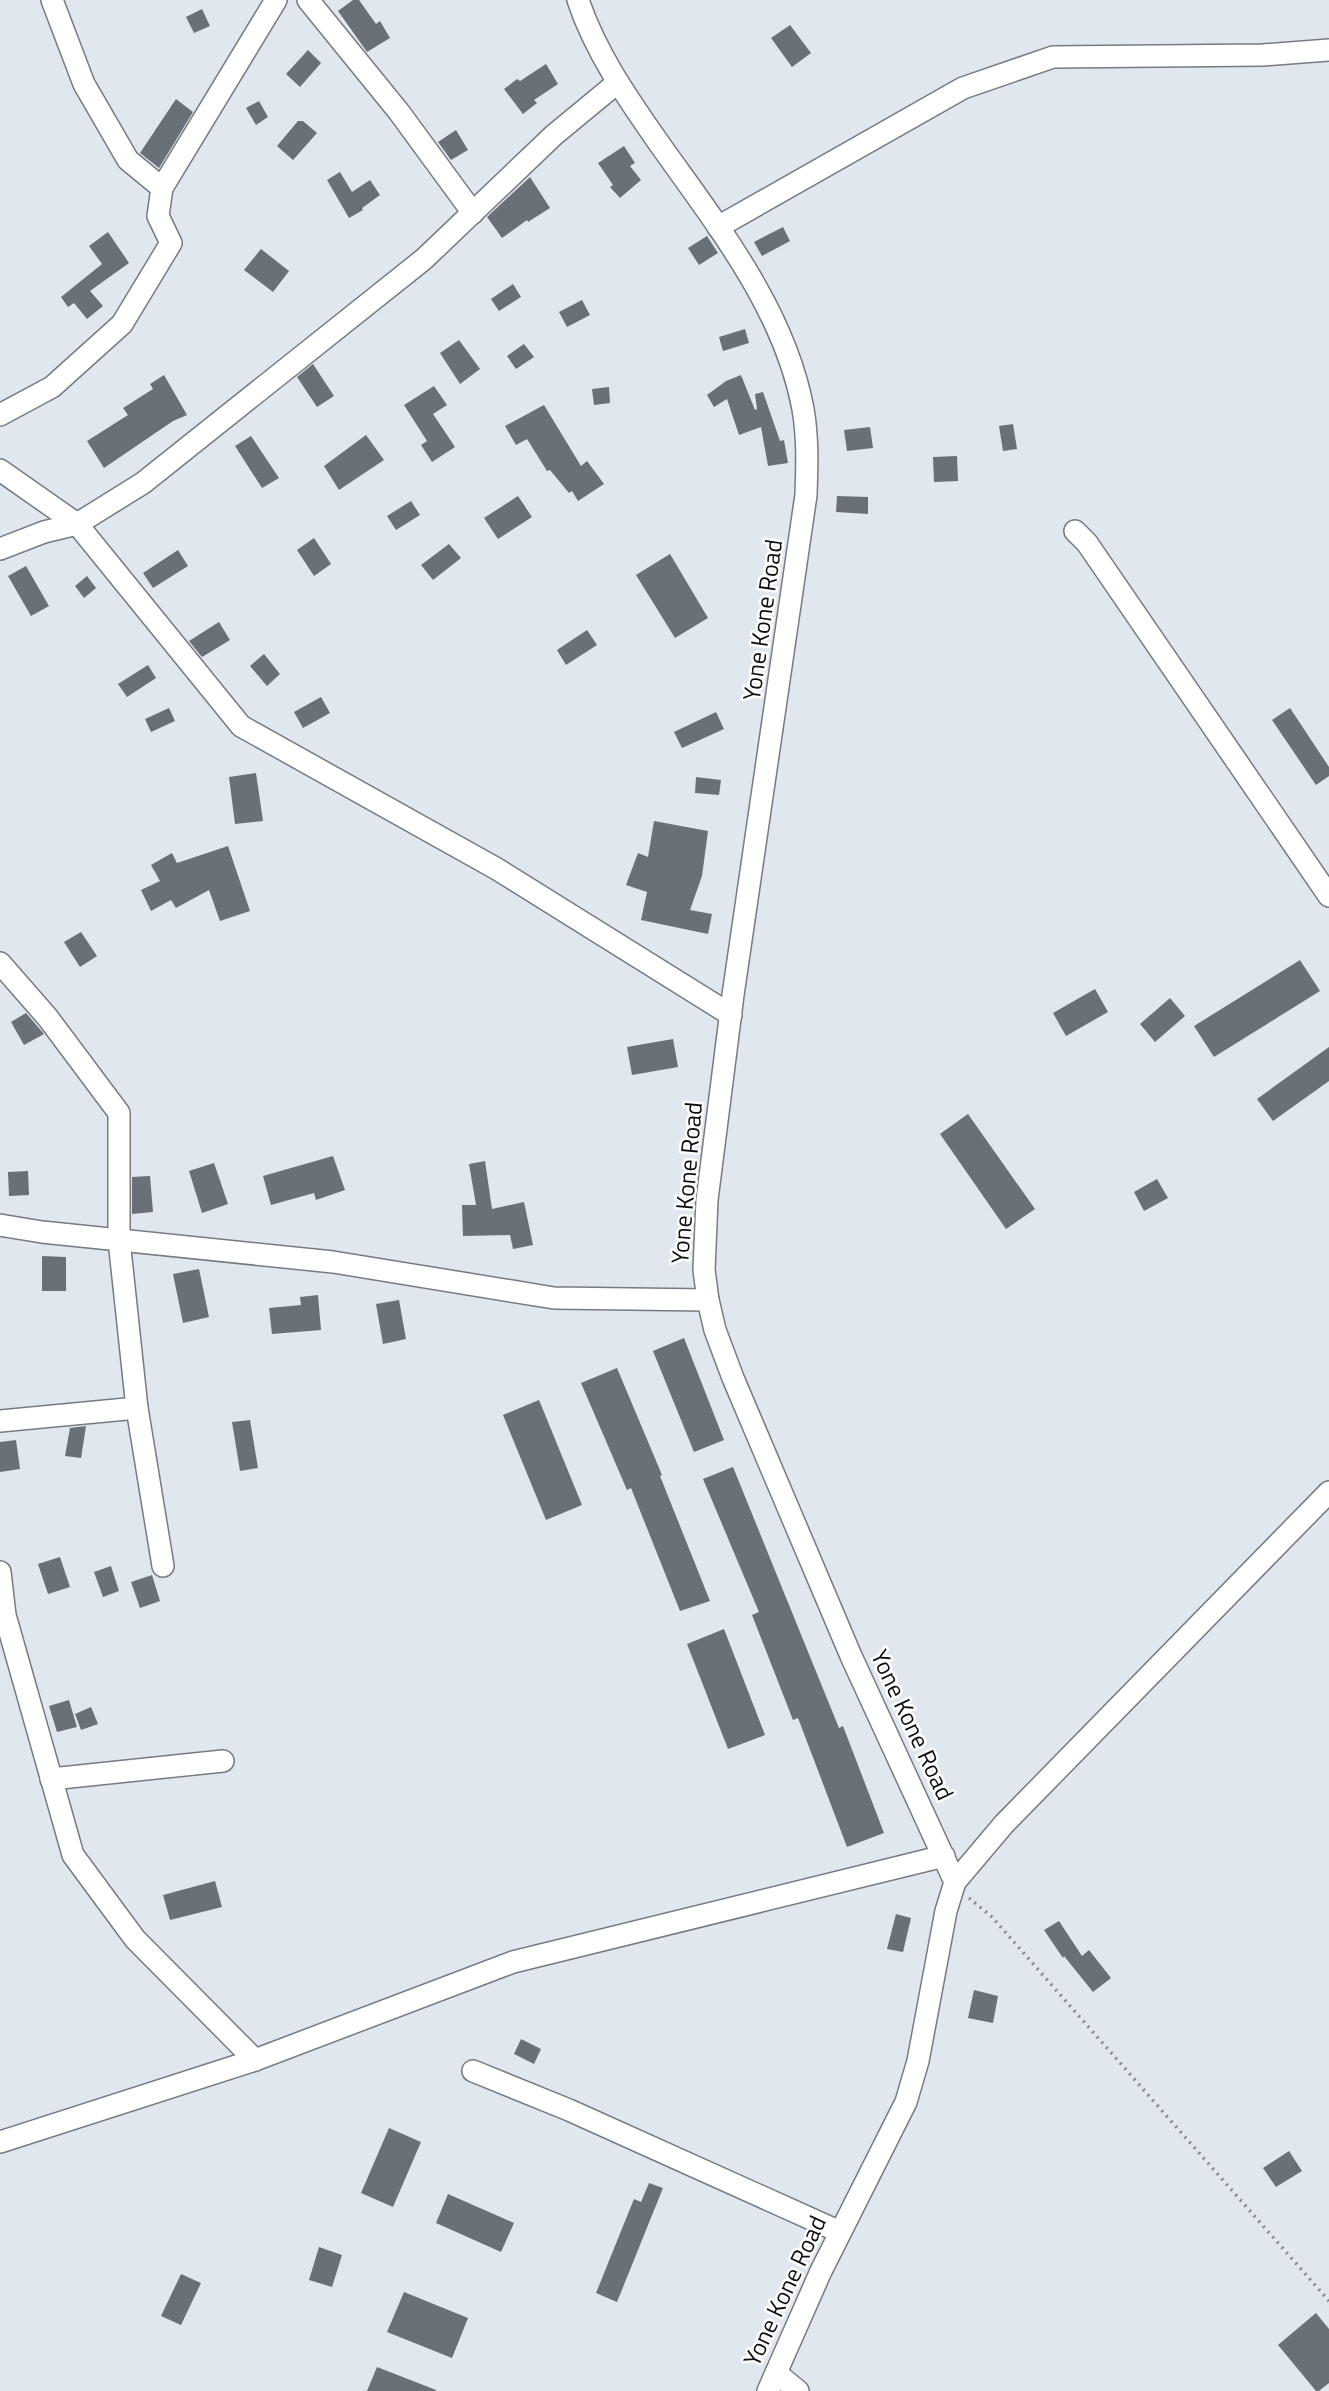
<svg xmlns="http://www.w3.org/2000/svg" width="1329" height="2391" font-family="'Titillium Web',sans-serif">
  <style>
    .building { fill: #6a7077 }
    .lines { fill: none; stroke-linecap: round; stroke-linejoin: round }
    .minor-casing { stroke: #757b82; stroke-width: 24 }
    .path { stroke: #85898f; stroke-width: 3.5; stroke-dasharray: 2 5; stroke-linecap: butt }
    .minor { stroke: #fff; stroke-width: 21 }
    .labels { text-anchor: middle; stroke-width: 5; stroke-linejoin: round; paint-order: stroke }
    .street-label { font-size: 24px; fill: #0c0e11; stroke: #fff }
  </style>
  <rect width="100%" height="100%" fill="#e1e7ef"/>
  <g class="building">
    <polygon points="353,0 359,0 376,24 380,21 390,38 367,52 338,11"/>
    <polygon points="202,9 210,26 194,33 186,17"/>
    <polygon points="790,25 811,53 792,67 771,38"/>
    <polygon points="308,50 321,63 300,87 286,74"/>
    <polygon points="546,64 558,84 534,100 537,103 523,114 504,89 517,79 520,81"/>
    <polygon points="176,99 193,112 159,168 140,153"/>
    <polygon points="259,101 268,117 256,125 246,108"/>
    <polygon points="298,121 303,121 317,133 293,160 277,146"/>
    <polygon points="456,130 468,150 451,160 438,142"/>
    <polygon points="624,146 635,163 630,166 641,180 620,198 610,187 613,185 598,163"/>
    <polygon points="340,172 352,192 370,180 380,195 362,208 363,210 349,218 327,180"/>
    <polygon points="530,177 550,208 528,222 527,220 502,238 487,217"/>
    <polygon points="783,227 790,241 762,256 754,242"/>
    <polygon points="108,232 129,263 90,291 103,306 87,319 74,303 68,307 61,297 102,264 89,246"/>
    <polygon points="707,236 718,253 699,265 688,248"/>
    <polygon points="261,249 289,271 273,292 244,270"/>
    <polygon points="513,284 521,297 499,311 491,299"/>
    <polygon points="582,300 590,315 567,327 559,312"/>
    <polygon points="745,329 749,343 723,351 719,337"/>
    <polygon points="459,340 480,369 460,384 440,353"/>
    <polygon points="524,344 534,357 516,369 507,356"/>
    <polygon points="313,364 334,396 317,407 297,377"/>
    <polygon points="164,375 187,415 173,421 104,468 87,441 128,415 123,408 153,389 150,384"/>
    <polygon points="741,375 755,410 757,409 755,394 763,392 780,441 784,440 788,463 768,466 761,427 739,435 727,399 714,407 707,395 726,381"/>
    <polygon points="434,386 447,405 433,414 455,447 432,462 421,445 427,441 404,405"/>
    <polygon points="609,387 610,403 594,405 592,389"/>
    <polygon points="544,405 581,466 587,461 604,484 578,501 572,491 569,493 550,470 547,471 527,439 516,445 505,426"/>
    <polygon points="1013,424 1017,449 1003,451 999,426"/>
    <polygon points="870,427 873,448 847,451 844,430"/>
    <polygon points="366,435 384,460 339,490 324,466"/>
    <polygon points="251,436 279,478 262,488 235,446"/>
    <polygon points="957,456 958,481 934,482 933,457"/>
    <polygon points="518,496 532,517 498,539 484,518"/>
    <polygon points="837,496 868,497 868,514 836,512"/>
    <polygon points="411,501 420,515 396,530 387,516"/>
    <polygon points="314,538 331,564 314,576 297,550"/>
    <polygon points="449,544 461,558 433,580 421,565"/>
    <polygon points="178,550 188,566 153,588 143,573"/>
    <polygon points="670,554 708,618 675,638 636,575"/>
    <polygon points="26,566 49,606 31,616 8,576"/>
    <polygon points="87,576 96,588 84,598 75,586"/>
    <polygon points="219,622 230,640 202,657 189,641"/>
    <polygon points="587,630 597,645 566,665 557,650"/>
    <polygon points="264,654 280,674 267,686 250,666"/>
    <polygon points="148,665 156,678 127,697 118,684"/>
    <polygon points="321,697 330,713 303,728 294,712"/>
    <polygon points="169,708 175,721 151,732 145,719"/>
    <polygon points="1290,708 1329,767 1329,776 1316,785 1272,720"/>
    <polygon points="716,712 724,729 682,748 674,732"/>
    <polygon points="256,773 263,821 235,824 229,777"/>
    <polygon points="696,777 721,780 719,795 695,793"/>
    <polygon points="654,821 708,831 702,876 690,910 712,914 708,934 641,920 647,892 626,885 638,853 648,857"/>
    <polygon points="228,846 250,911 220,921 209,890 176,908 171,900 151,911 141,890 160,881 151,865 172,853 177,863"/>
    <polygon points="81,932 97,956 80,967 64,942"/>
    <polygon points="1300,960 1320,991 1214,1057 1194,1026"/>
    <polygon points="1095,989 1108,1012 1066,1036 1053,1013"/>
    <polygon points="1170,998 1185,1016 1155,1042 1140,1024"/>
    <polygon points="26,1013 44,1034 24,1045 11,1022"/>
    <polygon points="673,1039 678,1067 632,1075 627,1047"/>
    <polygon points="1329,1047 1329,1081 1273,1121 1257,1099"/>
    <polygon points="968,1114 1035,1209 1006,1229 940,1134"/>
    <polygon points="333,1156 345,1190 316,1200 314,1193 271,1205 263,1176"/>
    <polygon points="485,1161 492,1209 524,1202 533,1245 513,1249 510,1235 463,1236 462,1205 476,1205 469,1164"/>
    <polygon points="214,1163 228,1204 202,1213 189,1171"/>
    <polygon points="28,1171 29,1195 9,1196 8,1172"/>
    <polygon points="150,1176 153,1212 132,1214 132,1177"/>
    <polygon points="1157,1179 1168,1198 1144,1211 1134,1192"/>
    <polygon points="42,1256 66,1257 66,1291 42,1291"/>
    <polygon points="199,1269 209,1317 183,1323 173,1274"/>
    <polygon points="318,1295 321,1330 272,1334 269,1308 301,1305 300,1297"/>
    <polygon points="399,1300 406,1339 383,1344 376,1304"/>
    <polygon points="684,1338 724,1440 694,1452 653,1351"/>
    <polygon points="617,1368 662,1475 660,1476 710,1601 680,1611 631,1488 627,1490 581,1383"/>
    <polygon points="539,1400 582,1505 546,1520 503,1415"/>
    <polygon points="250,1420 258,1468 240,1471 232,1422"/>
    <polygon points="86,1426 81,1458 65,1456 70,1428"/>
    <polygon points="16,1440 20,1469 0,1472 0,1442"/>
    <polygon points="733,1467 839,1728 843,1726 884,1833 847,1847 798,1718 793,1720 752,1615 759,1612 703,1479"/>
    <polygon points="60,1557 70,1587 48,1594 38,1564"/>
    <polygon points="111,1566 119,1591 103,1597 94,1572"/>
    <polygon points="152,1575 160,1601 140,1608 131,1582"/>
    <polygon points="724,1629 765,1735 728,1749 687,1644"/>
    <polygon points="69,1700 77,1727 57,1732 49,1706"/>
    <polygon points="91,1707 98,1724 81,1730 75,1714"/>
    <polygon points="215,1881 222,1907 170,1920 163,1895"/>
    <polygon points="896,1914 911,1918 903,1952 887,1949"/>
    <polygon points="1059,1921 1082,1956 1089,1950 1111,1978 1093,1992 1064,1956 1063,1958 1044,1930"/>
    <polygon points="974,1990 998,1996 993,2023 968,2018"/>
    <polygon points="521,2039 541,2049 534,2064 514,2054"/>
    <polygon points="389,2128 421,2142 393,2207 361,2193"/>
    <polygon points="1289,2151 1302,2171 1276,2187 1263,2168"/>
    <polygon points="649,2183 663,2188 617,2302 596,2293 634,2199 641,2202"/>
    <polygon points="448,2194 514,2223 501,2252 436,2223"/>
    <polygon points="319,2247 342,2255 332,2287 309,2280"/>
    <polygon points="181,2274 201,2283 181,2325 161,2316"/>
    <polygon points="404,2292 468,2318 452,2358 387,2332"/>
    <polygon points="1316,2313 1329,2329 1329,2383 1319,2391 1316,2391 1278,2345"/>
    <polygon points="377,2367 436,2390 436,2391 367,2391"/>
  </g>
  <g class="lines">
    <defs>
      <g id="minor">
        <polyline points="52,0 84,84 128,160 162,188"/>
        <polyline points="308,0 399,112 473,213"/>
        <path d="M578,0c17,51 48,96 78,139 59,84 128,168 147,270 5,29 4,57 3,86l-73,500 -26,205 -3,70 4,30 7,30 18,48 118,278 104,226 -9,29 -28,150 -12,41 -85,169 -53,120"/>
        <polyline points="718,227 963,88 1053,57 1263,55 1329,50"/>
        <polyline points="0,415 52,387 122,324 171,243 158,216 162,188 276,0"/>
        <polyline points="0,470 77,524 241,726 497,869 731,1015"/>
        <polyline points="1075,531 1087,543 1329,896"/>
        <polyline points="0,549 44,532 77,524 143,483 424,259 554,135 617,83"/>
        <polyline points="0,963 48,1018 119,1113 119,1240 137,1408 163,1566"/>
        <polyline points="0,1225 42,1232 333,1262 554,1298 708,1300"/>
        <polyline points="0,1421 137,1408"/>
        <polyline points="0,1572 5,1615 73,1855 135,1939 255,2060"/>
        <polyline points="51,1779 223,1761"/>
        <polyline points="955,1882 1004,1824 1329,1492"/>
        <polyline points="473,2071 569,2110 840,2232"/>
        <polyline points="0,2142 255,2060 513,1962 944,1856"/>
        <polyline points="776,2373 798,2391"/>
      </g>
    </defs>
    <use href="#minor" class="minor-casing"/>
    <polyline class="path" points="969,1898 992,1917 1329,2301"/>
    <use href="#minor" class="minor"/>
  </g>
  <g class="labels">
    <g class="street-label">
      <text transform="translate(763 620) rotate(-82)" y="8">Yone Kone Road</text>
      <text transform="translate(687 1183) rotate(-85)" y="8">Yone Kone Road</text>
      <text transform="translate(912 1725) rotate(65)" y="8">Yone Kone Road</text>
      <text transform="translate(785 2291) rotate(-65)" y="8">Yone Kone Road</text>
    </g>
  </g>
</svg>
